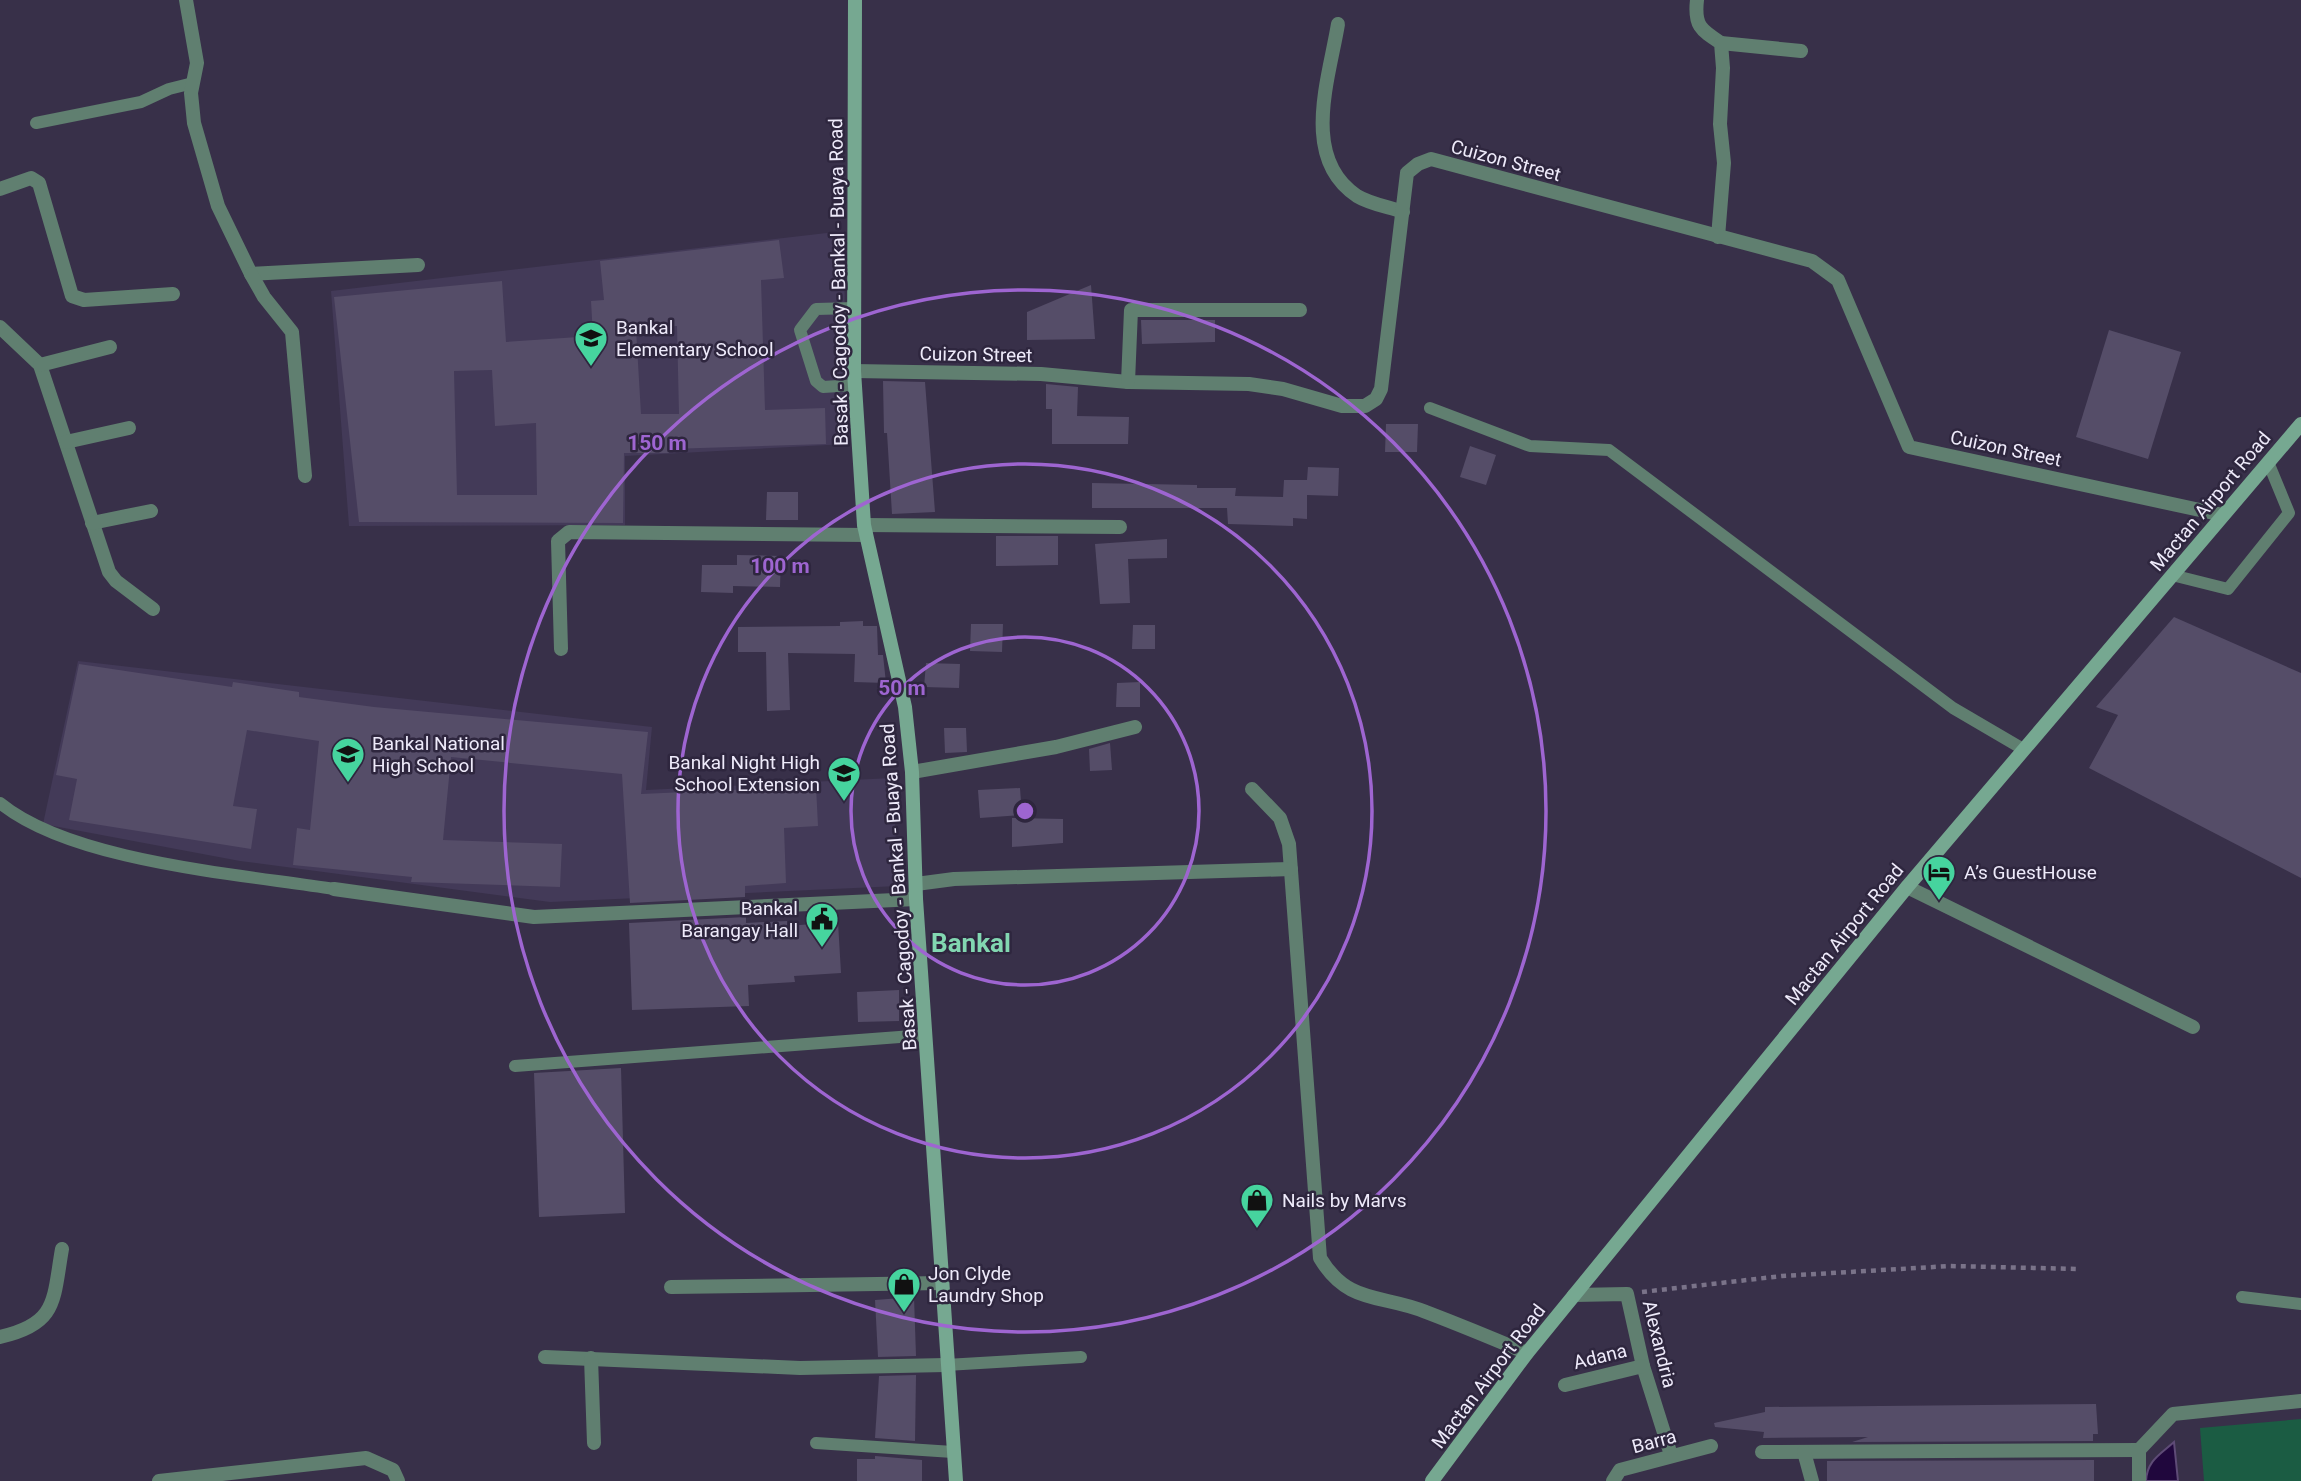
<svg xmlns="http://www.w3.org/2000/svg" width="2301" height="1481" font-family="Roboto,sans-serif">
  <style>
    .built { fill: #433a58 }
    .green { fill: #1b5c43 }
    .water { fill: #20073d; stroke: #5e4b76; stroke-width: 2 }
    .building { fill: #554d68; fill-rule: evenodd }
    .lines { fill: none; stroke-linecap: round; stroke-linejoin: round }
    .path { stroke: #7a7389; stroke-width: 4.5; stroke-dasharray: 5 5; stroke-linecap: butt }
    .lane { stroke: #607f70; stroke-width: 12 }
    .street { stroke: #607f70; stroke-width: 14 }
    .secondary { stroke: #76a891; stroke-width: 14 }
    .ring { fill: none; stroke: #9e65d1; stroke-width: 3.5 }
    .labels { text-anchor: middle; stroke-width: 5; stroke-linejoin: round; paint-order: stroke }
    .street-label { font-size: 19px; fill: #eeeafa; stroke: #2e263e }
    .poi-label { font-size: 19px; fill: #eeeafa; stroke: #2e263e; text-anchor: start }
    .district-label { font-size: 26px; font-weight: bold; fill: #82d7b1; stroke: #2e263e }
    .centre { fill: #9e65d1; stroke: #2e263e; stroke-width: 3.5 }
    .ring-label { font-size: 21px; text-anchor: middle; font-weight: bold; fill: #9e65d1; stroke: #2e263e; stroke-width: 5; stroke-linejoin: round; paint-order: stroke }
  </style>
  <rect width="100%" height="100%" fill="#383049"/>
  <g class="built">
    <polygon points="844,231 846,444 625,456 625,525 349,526 331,291"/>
    <polygon points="78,661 652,727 646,790 893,778 898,886 550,902 240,861 43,824"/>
  </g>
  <polygon class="green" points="2301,1419 2301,1481 2204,1481 2200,1428"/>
  <path class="water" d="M2174,1442l4,39h-32c1,-21 15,-27 28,-39z"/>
  <g class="building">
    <path d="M779,240l5,38 -23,2 4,130 60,-2 1,36 -157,5v4h-45l-1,70 -264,-1 -25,-225 168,-16 4,61 87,-6 -2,-35 13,-1 -4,-39zM677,326l2,88h-38l-5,-85zM492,370l3,56 41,-3 1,72h-80l-3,-124z"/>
    <polygon points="1091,285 1095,339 1027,340 1027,312"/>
    <polygon points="1141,320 1215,320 1215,342 1142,344"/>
    <polygon points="2109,330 2181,352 2148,459 2076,437"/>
    <polygon points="883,381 925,382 935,512 892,514 887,433 884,433"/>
    <polygon points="1046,384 1078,387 1077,416 1129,417 1128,444 1052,444 1052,409 1046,409"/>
    <polygon points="1386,424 1418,424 1417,452 1385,452"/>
    <polygon points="1470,446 1496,455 1486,485 1460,477"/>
    <polygon points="1308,467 1339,468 1338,496 1307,495 1307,519 1293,518 1293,526 1228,524 1227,508 1092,508 1092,483 1197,485 1197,488 1236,488 1235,496 1283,497 1284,480 1307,480"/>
    <polygon points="767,492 798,492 798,520 766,520"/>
    <polygon points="996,536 1058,536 1058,565 996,566"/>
    <polygon points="1167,539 1167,558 1128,559 1130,603 1100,604 1095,544"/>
    <polygon points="737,555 781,556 780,587 733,586 733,593 701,592 702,565 737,565"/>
    <polygon points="2174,617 2301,673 2301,878 2089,768 2118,715 2096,707"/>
    <polygon points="863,621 863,626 877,626 878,655 883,655 886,683 854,682 855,654 788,653 790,710 767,711 766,652 738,652 738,627 840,626 840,622"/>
    <polygon points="971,624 1003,624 1002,652 970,651"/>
    <polygon points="1133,625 1155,625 1155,649 1132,649"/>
    <polygon points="926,663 960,664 959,688 924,687"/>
    <polygon points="79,664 232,687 233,682 299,692 299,697 374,707 648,732 641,794 816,786 818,826 784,828 786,883 745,886 745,897 630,903 622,774 451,757 443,840 562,844 560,887 411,882 412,877 293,865 297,828 310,830 319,741 247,730 233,806 257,809 251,849 69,820 77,779 56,775"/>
    <polygon points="1140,682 1140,707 1116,707 1117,683"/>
    <polygon points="944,728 966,728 967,752 945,753"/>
    <polygon points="1110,743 1112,770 1090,771 1089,749"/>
    <polygon points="1020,788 1022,815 980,818 978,790"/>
    <polygon points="1012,818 1063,819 1063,843 1012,847"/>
    <polygon points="746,917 746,923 787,921 787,926 838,922 841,973 794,976 795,982 748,985 749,1006 632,1010 629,923"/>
    <polygon points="899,990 899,1021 858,1022 857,992"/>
    <polygon points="621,1068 625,1213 539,1217 534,1073"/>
    <polygon points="914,1297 916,1356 878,1357 875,1300"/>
    <polygon points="916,1375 915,1441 875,1438 879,1376"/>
    <polygon points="2096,1404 2098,1434 2093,1434 2093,1441 1852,1442 1868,1437 1763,1438 1764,1432 1715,1427 1714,1423 1765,1412 1765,1407"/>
    <polygon points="875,1456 922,1460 922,1481 857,1481 857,1459 875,1459"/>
    <polygon points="2094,1460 2094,1481 1827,1481 1827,1461"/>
  </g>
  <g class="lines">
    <polyline class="path" points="1642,1292 1782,1276 1950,1266 2080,1269"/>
    <g class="lane">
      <polyline points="36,123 141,102 169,89 193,83"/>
      <polyline points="854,308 816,309 800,330 816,381 823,387 855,385"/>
      <polyline points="1430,408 1530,446 1609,450 1953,708 2023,749"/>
      <polyline points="2172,575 2228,589 2289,513 2268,462"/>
      <path d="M0,803c72,59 240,71 334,86"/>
      <polyline points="515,1066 926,1035"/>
      <polyline points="2242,1297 2301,1304"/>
      <polyline points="946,1365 1081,1357"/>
      <polyline points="816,1443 953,1452"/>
    </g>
    <g class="street">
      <polyline points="186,0 197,63 191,93 194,123 218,206 251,274 418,265"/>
      <path d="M1697,0c-3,26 4,30 24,43l2,25 -3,56 4,39 -6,74"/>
      <path d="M1338,24c-9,55 -38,134 19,172 13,8 32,11 46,16"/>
      <polyline points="1721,43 1801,51"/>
      <polyline points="0,189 31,178 39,183 72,296 84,300 173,294"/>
      <polyline points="251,274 264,297 292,332 305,476"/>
      <polyline points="0,327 40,365 109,572 116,581 153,609"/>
      <polyline points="40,365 110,347"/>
      <polyline points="854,371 1041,374 1128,382 1249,384 1283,389 1342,406 1365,406 1376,399 1381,389 1407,173 1418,164 1431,159 1812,261 1838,280 1909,447 2223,515"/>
      <polyline points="1128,382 1131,310 1300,310"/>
      <polyline points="66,442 129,428"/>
      <polyline points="92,523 151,511"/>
      <polyline points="864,525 1120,527"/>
      <polyline points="561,649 558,541 569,532 866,535"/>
      <polyline points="912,772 1056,747 1135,727"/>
      <path d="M1252,789l28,29 9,26 31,414c28,47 62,36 106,54 34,13 68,27 101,41"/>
      <polyline points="916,884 954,879 1291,869"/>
      <polyline points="1907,887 2193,1027"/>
      <polyline points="334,889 534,917 916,899"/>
      <polyline points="671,1287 942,1283"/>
      <polyline points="1574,1295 1627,1294 1643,1366 1671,1455"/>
      <path d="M0,1337c58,-13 53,-37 62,-88"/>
      <polyline points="545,1357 800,1368 946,1365"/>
      <polyline points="591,1358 594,1443"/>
      <polyline points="1565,1385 1643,1366"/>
      <polyline points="1762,1452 2139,1450"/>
      <polyline points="1804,1452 1812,1481"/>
      <polyline points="159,1481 366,1458 393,1470 398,1481"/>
      <polyline points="1613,1481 1620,1470 1711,1446"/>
      <polyline points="2139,1481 2139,1450 2173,1414 2301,1401"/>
    </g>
    <g class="secondary">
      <polyline points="855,0 854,371 864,525 905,707 912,772 916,899 956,1481"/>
      <polyline points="1432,1481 1527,1353 1907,887 2301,424"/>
    </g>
  </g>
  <g class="ring">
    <circle cx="1025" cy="811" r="174"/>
    <circle cx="1025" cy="811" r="347"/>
    <circle cx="1025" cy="811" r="521"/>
  </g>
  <defs>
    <symbol id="school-pin" viewBox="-11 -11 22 30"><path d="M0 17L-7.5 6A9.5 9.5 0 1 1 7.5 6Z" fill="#46d49e" stroke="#2e263e"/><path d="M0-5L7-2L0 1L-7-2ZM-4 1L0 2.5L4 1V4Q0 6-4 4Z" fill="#111"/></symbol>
    <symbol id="hotel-pin" viewBox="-11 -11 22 30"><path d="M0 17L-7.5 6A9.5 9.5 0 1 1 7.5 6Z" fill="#46d49e" stroke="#2e263e"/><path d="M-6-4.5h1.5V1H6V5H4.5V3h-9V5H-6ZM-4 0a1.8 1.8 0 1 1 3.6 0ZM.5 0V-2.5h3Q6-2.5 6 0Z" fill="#111"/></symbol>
    <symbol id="civic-pin" viewBox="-11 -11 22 30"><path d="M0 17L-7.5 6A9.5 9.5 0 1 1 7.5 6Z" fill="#46d49e" stroke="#2e263e"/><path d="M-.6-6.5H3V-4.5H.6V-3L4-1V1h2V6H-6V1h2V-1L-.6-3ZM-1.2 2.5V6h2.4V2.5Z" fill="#111"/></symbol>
    <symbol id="shop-pin" viewBox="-11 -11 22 30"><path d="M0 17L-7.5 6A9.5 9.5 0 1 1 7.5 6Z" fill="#46d49e" stroke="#2e263e"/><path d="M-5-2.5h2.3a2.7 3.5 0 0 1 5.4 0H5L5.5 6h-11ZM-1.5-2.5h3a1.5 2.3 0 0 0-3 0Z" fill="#111"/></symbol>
  </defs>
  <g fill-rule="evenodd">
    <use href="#school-pin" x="572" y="319" width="38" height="52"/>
    <use href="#school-pin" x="329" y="735" width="38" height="52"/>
    <use href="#school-pin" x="825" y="754" width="38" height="52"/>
    <use href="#hotel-pin" x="1920" y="853" width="38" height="52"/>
    <use href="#civic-pin" x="803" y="900" width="38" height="52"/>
    <use href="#shop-pin" x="1238" y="1181" width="38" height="52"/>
    <use href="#shop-pin" x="885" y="1265" width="38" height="52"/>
  </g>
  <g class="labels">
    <g class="street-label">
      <text transform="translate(1506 160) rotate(15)" y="7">Cuizon Street</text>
      <text transform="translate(838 282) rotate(-91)" y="7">Basak - Cagodoy - Bankal - Buaya Road</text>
      <text transform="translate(976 354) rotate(1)" y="7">Cuizon Street</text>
      <text transform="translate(2006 448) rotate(12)" y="7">Cuizon Street</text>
      <text transform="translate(2210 501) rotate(-50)" y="7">Mactan Airport Road</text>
      <text transform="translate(898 887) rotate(-94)" y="7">Basak - Cagodoy - Bankal - Buaya Road</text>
      <text transform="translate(1844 934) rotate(-51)" y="7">Mactan Airport Road</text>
      <text transform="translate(1660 1344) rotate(76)" y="7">Alexandria</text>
      <text transform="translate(1600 1356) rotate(-14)" y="7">Adana</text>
      <text transform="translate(1488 1376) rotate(-53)" y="7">Mactan Airport Road</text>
      <text transform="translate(1654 1441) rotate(-15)" y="7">Barra</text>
    </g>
    <g class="poi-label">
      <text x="616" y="334">Bankal<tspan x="616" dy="22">Elementary School</tspan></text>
      <text x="372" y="750">Bankal National<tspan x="372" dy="22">High School</tspan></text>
      <text x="820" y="769" text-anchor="end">Bankal Night High<tspan x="820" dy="22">School Extension</tspan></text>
      <text x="1964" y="879">A’s GuestHouse</text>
      <text x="798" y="915" text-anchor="end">Bankal<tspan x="798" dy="22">Barangay Hall</tspan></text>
      <text x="1282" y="1207">Nails by Marvs</text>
      <text x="928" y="1280">Jon Clyde<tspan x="928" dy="22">Laundry Shop</tspan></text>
    </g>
    <g class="district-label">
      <text x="971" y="952">Bankal</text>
    </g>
  </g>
  <circle cx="1025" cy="811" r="10" class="centre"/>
  <g class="ring-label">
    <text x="657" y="450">150 m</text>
    <text x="780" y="573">100 m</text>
    <text x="902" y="695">50 m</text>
  </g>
</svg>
